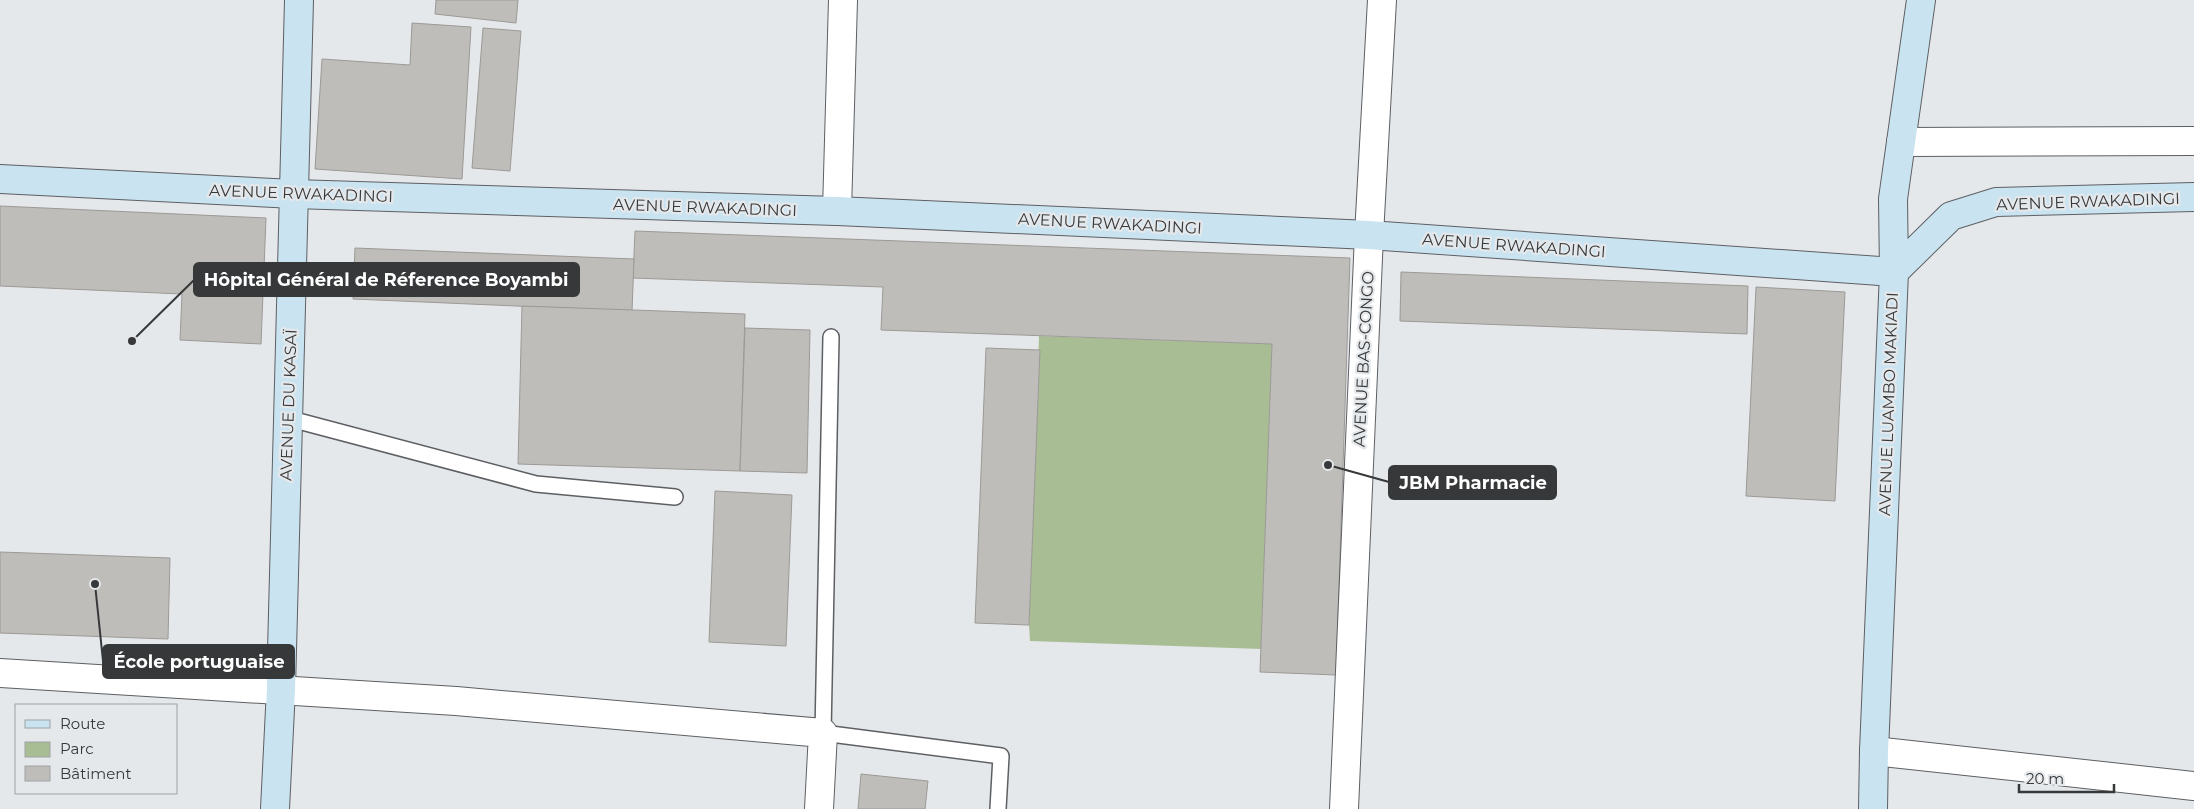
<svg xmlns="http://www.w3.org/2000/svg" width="2194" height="809" font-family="Montserrat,sans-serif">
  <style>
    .green { fill: #a9bd94 }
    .building { fill: #bfbdb9; stroke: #9c9996 }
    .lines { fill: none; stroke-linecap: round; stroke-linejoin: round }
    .lane-casing { stroke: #5d5f62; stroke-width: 18 }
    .street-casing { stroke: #5d5f62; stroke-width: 30 }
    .secondary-casing { stroke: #5d5f62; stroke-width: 30 }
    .lane { stroke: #fff; stroke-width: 15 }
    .street { stroke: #fff; stroke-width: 28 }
    .secondary { stroke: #c9e3f1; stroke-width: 28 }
    .labels { text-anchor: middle; stroke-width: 4.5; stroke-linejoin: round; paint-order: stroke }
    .street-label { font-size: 16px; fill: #373839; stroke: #e5e8eb }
    .leader { fill: none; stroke: #373839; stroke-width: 2 }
    .callout-dot { fill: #373839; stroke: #e5e8eb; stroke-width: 2 }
    .callout { fill: #373839; stroke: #373839; stroke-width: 2 }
    .callout-label { font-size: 18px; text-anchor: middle; font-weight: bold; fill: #fff }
  </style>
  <rect width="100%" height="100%" fill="#e5e8eb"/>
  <polygon class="green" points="1039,336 1272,344 1261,649 1030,641 1029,625"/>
  <g class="building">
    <polygon points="436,0 518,0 516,23 435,14"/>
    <polygon points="412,23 471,27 462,179 315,169 322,59 410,65"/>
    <polygon points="483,28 521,31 510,171 472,168"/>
    <polygon points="0,206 266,218 261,344 180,340 182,294 0,286"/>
    <polygon points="635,231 1350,258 1336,675 1260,672 1272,344 881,330 883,287 633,278"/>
    <polygon points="355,248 634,259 632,311 353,299"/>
    <polygon points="1401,272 1748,286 1747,334 1400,321"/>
    <polygon points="1756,287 1845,292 1835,501 1746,496"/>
    <polygon points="522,306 745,314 740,471 518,464"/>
    <polygon points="745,328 810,330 807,473 740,471"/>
    <polygon points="986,348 1040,350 1029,625 975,623"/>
    <polygon points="715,491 792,495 786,646 709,642"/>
    <polygon points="0,552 170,558 168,639 0,633"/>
    <polygon points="861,774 928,781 925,809 858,809"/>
  </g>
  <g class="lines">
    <defs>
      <g id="lane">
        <polyline points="831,337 823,733 1001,756 998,809"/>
        <polyline points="287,418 536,484 675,497"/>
      </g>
      <g id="street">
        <polyline points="1901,142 2194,141"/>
        <polyline points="837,211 843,0"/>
        <polyline points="0,673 456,701 823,733 819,809"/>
        <polyline points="1874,751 2194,786"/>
        <polyline points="1344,809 1369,235 1382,0"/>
      </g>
      <g id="secondary">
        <polyline points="0,179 294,194 837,211 1369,235 1894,272 1951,216 1996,202 2194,197"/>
        <polyline points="275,809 281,689 299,0"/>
        <polyline points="1873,809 1874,751 1894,272 1893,199 1921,0"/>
      </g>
    </defs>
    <use href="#lane" class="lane-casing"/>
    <use href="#street" class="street-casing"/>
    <use href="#secondary" class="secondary-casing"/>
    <use href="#lane" class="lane"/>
    <use href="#street" class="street"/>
    <use href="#secondary" class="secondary"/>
  </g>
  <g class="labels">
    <g class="street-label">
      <text transform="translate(301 193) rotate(2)" y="6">AVENUE RWAKADINGI</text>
      <text transform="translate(2088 201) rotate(-2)" y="6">AVENUE RWAKADINGI</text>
      <text transform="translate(705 207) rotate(2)" y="6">AVENUE RWAKADINGI</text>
      <text transform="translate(1110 223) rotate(3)" y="6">AVENUE RWAKADINGI</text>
      <text transform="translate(1514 245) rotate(4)" y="6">AVENUE RWAKADINGI</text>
      <text transform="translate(1363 359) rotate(-87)" y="6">AVENUE BAS-CONGO</text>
      <text transform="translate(1888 404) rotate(-88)" y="6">AVENUE LUAMBO MAKIADI</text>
      <text transform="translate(288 405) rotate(-88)" y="6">AVENUE DU KASAÏ</text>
    </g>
  </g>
  <path class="leader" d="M132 341L194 280M1328 465L1389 482M95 584L103 661"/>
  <g class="callout-dot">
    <circle cx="132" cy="341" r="5"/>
    <circle cx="1328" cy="465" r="5"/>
    <circle cx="95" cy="584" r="5"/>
  </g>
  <g class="callout">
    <rect x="194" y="263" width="385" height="33" rx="5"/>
    <rect x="1389" y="466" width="167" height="33" rx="5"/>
    <rect x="103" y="645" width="191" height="33" rx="5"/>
  </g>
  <g class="callout-label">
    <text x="386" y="286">Hôpital Général de Réference Boyambi</text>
    <text x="1473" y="489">JBM Pharmacie</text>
    <text x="199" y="668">École portuguaise</text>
  </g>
  <rect x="15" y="704" width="162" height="90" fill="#e5e8eb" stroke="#9fa2a4"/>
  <rect x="25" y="720" width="25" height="8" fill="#c9e3f1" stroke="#9fa2a4"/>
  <text x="60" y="729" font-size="15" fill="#373839">Route</text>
  <rect x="25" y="742" width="25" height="15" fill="#a9bd94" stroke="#9fa2a4"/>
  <text x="60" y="754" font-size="15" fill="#373839">Parc</text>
  <rect x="25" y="766" width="25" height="15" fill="#bfbdb9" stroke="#9fa2a4"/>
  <text x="60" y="779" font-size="15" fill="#373839">Bâtiment</text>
  <path d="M2019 784v8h95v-8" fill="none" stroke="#373839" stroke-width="2.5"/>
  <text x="2026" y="784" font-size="15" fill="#373839" stroke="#e5e8eb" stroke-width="4" paint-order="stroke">20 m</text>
</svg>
